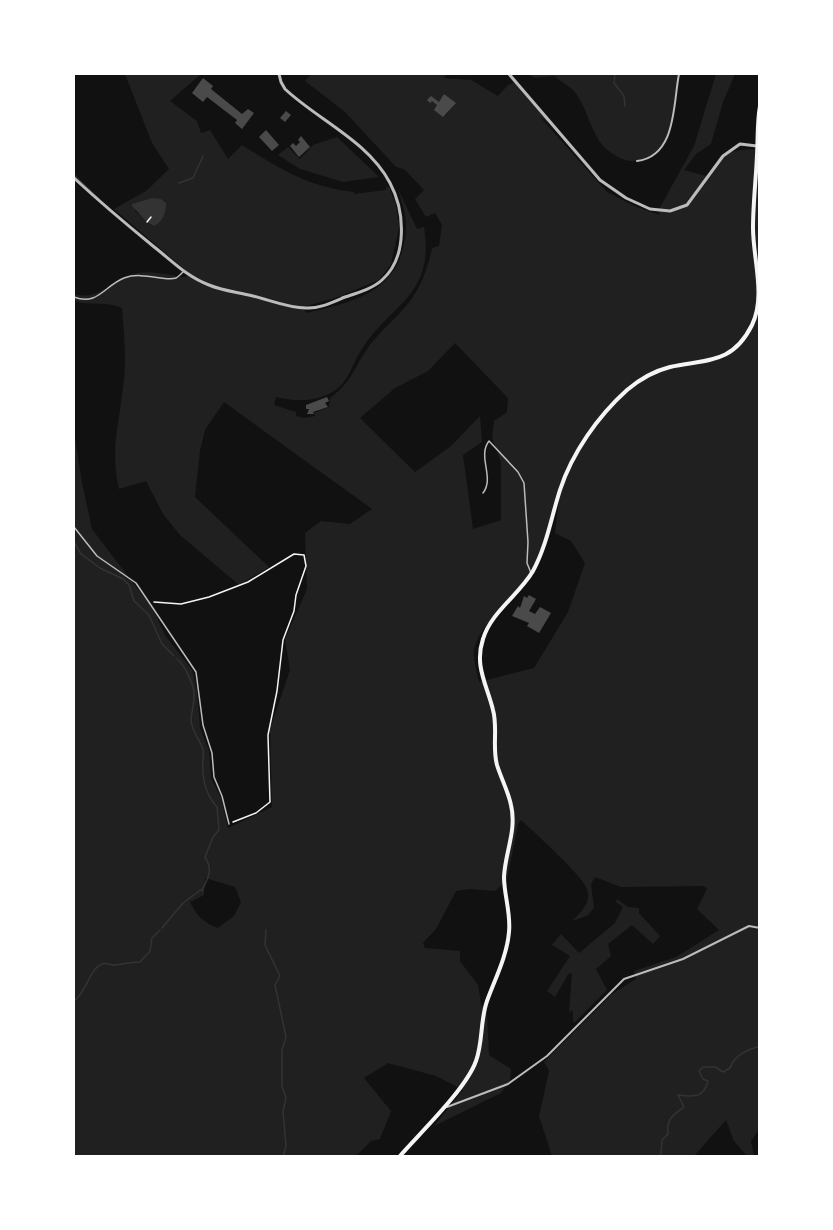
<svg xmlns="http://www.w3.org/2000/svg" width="833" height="1230" font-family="'PT Sans Narrow',sans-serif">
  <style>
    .green { fill: #202020; fill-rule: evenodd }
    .water { fill: #333 }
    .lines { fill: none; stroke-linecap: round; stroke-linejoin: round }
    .stream { stroke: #333; stroke-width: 1.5 }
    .building { fill: #4a4a4a }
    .path { stroke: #f5f5f5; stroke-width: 1.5 }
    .service { stroke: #bcbcbc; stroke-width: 1.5 }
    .minor { stroke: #bcbcbc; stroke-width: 2 }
    .tertiary { stroke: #bcbcbc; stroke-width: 3 }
    .primary { stroke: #f5f5f5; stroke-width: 4 }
  </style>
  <rect width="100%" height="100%" fill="#111"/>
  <g class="green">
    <path d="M125,74h76l-31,27 27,20 4,12 9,-3 18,29 14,-14c39,24 64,41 112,47v2l32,-4v-3h3l7,18 3,23 -8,36 -12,16 -41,17 -35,10 3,6c40,-9 87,-19 97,-65 3,-11 4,-22 2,-33 -1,-8 -5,-18 -7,-26l19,40 7,-2c11,69 -32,75 -62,122 -10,14 -12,32 -28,42 -18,11 -38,11 -58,6l-2,8 22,7v4l8,2 11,-2 -1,-3 15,-6 1,-9c26,-19 25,-36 44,-58 10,-12 22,-22 32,-34 14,-16 22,-38 26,-58l7,-2 3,-21 -7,-12 -9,4 -11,-18 9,-9 -20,-21 -8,-2 -51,-55 -40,-31 6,-7h136l-4,4 28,2 27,16 10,-11 8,-3 39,46 -16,-12 68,76 27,14 26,9 -2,-4 36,-65 22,-72h19l-12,28 -12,42 -15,10 -12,16 22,6c22,-25 21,-26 53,-27l1,979 -9,13 3,15h-7l-13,-15 -8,-21 -32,36h-142l-13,-40 10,-45 -5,-9 68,-68 24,-15 -2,-8 42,-14 43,-27 -22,-21 10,-20 -3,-3 -83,1 -26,-10 -4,7 3,24 -7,8 -15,5c9,-9 20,-19 15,-32 -4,-13 -53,-57 -66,-69l-3,4 -11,56 -12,11 -25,-2 -14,2 -20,38 -13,14 2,5 35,3v10l18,24 3,19 6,10 2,41 22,14 -1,12 -9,12 -67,33 29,-36 -27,-14 -48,-13 -24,15 27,33 -11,28 -9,2 -15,15h-282v-725l8,52 10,46 61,80 12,26 27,35 5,20 3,38 9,23 2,27 10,20 7,30 44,-21 -2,-78 20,-59 -5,-31 22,-50 -2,-56 16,-12 29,3 22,-15 -148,-107 -19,28 -5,21 -5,46 74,70 -30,18 -59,-50 -17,-21 -17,-33 -27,8c-9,-39 0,-64 4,-102 4,-27 1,-52 -1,-79 -14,-7 -33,-2 -48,-7v-7c26,8 38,-16 64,-21 15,-3 32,3 47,4l5,-3 -76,-65 32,-18 23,-22 -17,-26zM444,94l11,9 -10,13 -10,-8 3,-2zM135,203l4,1 24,13 -9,9 -19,-15zM455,343l53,55 -1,14 -13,9 -2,17 9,24v58l-28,9 -10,-74 19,-13 -2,-26 -29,30 -36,26 -55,-54 35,-30 33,-17zM559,498l-4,35 16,8 14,22 -17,49 -34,56 -55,14c-2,-9 -6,-22 -5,-32 6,-29 44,-52 58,-78 12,-22 21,-50 27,-74zM205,878l30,9 6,15 -7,14 -16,12c-13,-4 -22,-13 -28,-26l14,-7z"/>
    <path d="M527,74h152c-5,31 -4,87 -47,87 -10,0 -26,-10 -31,-18 -11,-14 -16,-41 -28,-53 -5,-5 -13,-9 -19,-14l-18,2z"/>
    <polygon points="337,137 379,177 343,182 300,169 278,155 288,147 300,159 313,145"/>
    <polygon points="617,899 628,907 639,908 639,913 660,936 653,944 632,925 608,944 611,956 596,969 607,990 575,1022 573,1022 573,1010 569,1012 572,974 569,973 555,997 547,991 570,956 552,945 561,934 579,953 615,923 623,907 616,902"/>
  </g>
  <path class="water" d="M152,198l9,1 5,4c0,9 -3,19 -12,23l-7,-4 -15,-16v-2z"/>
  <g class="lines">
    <g class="stream">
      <polyline points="615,74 614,83 624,96 625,106"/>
      <polyline points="74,175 99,199"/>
      <polyline points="179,183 193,178 203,156"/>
      <polyline points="74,542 81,554 100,568 123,579 129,585 134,601 149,615 162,644 174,656"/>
      <path d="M177,659c8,6 18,28 17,37 0,8 -2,15 -3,23 0,12 9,20 12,31 1,7 -1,12 0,19 0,14 4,27 14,38l2,23 -6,7 -8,20c9,15 2,21 -3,34"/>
      <polyline points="162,928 183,903 202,889"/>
      <polyline points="266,930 265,945 280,976 275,985 286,1037 282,1050 282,1086 286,1098 283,1111 286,1146 283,1156"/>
      <path d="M74,1001c13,-9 15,-32 28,-37 6,-2 8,2 14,1 8,-1 15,-3 24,-3l10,-11 2,-13 8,-8"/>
      <path d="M659,1156l2,-2 1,-14 6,-6c-2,-15 5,-19 16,-27l-6,-12c15,2 26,3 30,-14l-5,-2 -4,-8 4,-4h12l8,5 7,-4c4,-13 17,-18 30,-22"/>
    </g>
  </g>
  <g class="building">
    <polygon points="203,78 213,86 211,89 242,114 248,109 254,113 242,129 235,123 237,120 207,97 203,102 192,93"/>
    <polygon points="444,94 456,103 443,117 434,110 437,105 432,101 430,103 427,100 431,96 439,102"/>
    <polygon points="286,111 291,115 285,122 280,118"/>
    <polygon points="266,130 279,145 272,151 259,137"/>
    <polygon points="301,136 310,147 299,157 290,146 293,143 296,146 300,142 298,140"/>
    <polygon points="327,397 329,401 325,403 328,407 313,412 314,414 307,414 309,409 306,409 306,405"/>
    <polygon points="529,595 536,599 529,611 535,614 540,607 551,613 539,633 527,626 529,623 512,616 518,606 520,608 524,596 527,598"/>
  </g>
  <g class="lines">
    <g class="path">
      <polyline points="147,222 151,217"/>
      <polyline points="154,602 181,604 209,597 248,582 294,554 304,555 306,566 296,595 294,611 283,640 277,691 268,735 270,802 256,813 233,822"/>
    </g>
    <g class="service">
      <path d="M74,297c24,9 30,-11 50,-19 18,-7 42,4 52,0 2,-1 6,-5 7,-6"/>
      <path d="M483,493c12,-15 -6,-37 6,-52l29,31 6,11 4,59 -1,21 4,10"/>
      <polyline points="74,527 97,556 136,583 196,672 203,725 212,753 214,777 222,796 229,824"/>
    </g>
    <g class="minor">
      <path d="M637,161c40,-5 36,-58 42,-87"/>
      <polyline points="447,1107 508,1084 547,1056 624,979 683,959 749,926 760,928"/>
    </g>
    <g class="tertiary">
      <polyline points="509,74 600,180 626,198 650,209 670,211 687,205 723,156 740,144 757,146"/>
      <path d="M74,178c26,24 52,46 79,68 18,14 34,31 56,39 14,6 29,7 44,11 17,4 35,12 53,12 13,1 27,-6 39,-11 12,-4 27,-8 37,-17 26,-23 23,-69 8,-97 -22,-42 -72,-63 -105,-94l-4,-7 -2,-8"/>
    </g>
    <path class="primary" d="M400,1156c21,-24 66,-67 76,-95 7,-19 4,-40 11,-60 8,-22 20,-45 22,-69 2,-19 -5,-37 -5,-55 1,-24 13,-47 7,-72 -3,-14 -10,-27 -14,-40 -5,-18 1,-37 -4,-55 -6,-25 -19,-44 -10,-71 8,-27 36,-44 50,-68 14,-26 18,-53 27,-81 12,-37 38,-74 67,-100 13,-11 27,-19 43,-23 36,-8 62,-2 82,-42 14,-29 1,-66 1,-97 0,-24 3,-49 4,-73 1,-16 0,-33 3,-49"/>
  </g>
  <rect width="833" height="1230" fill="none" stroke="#ffffff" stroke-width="150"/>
</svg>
